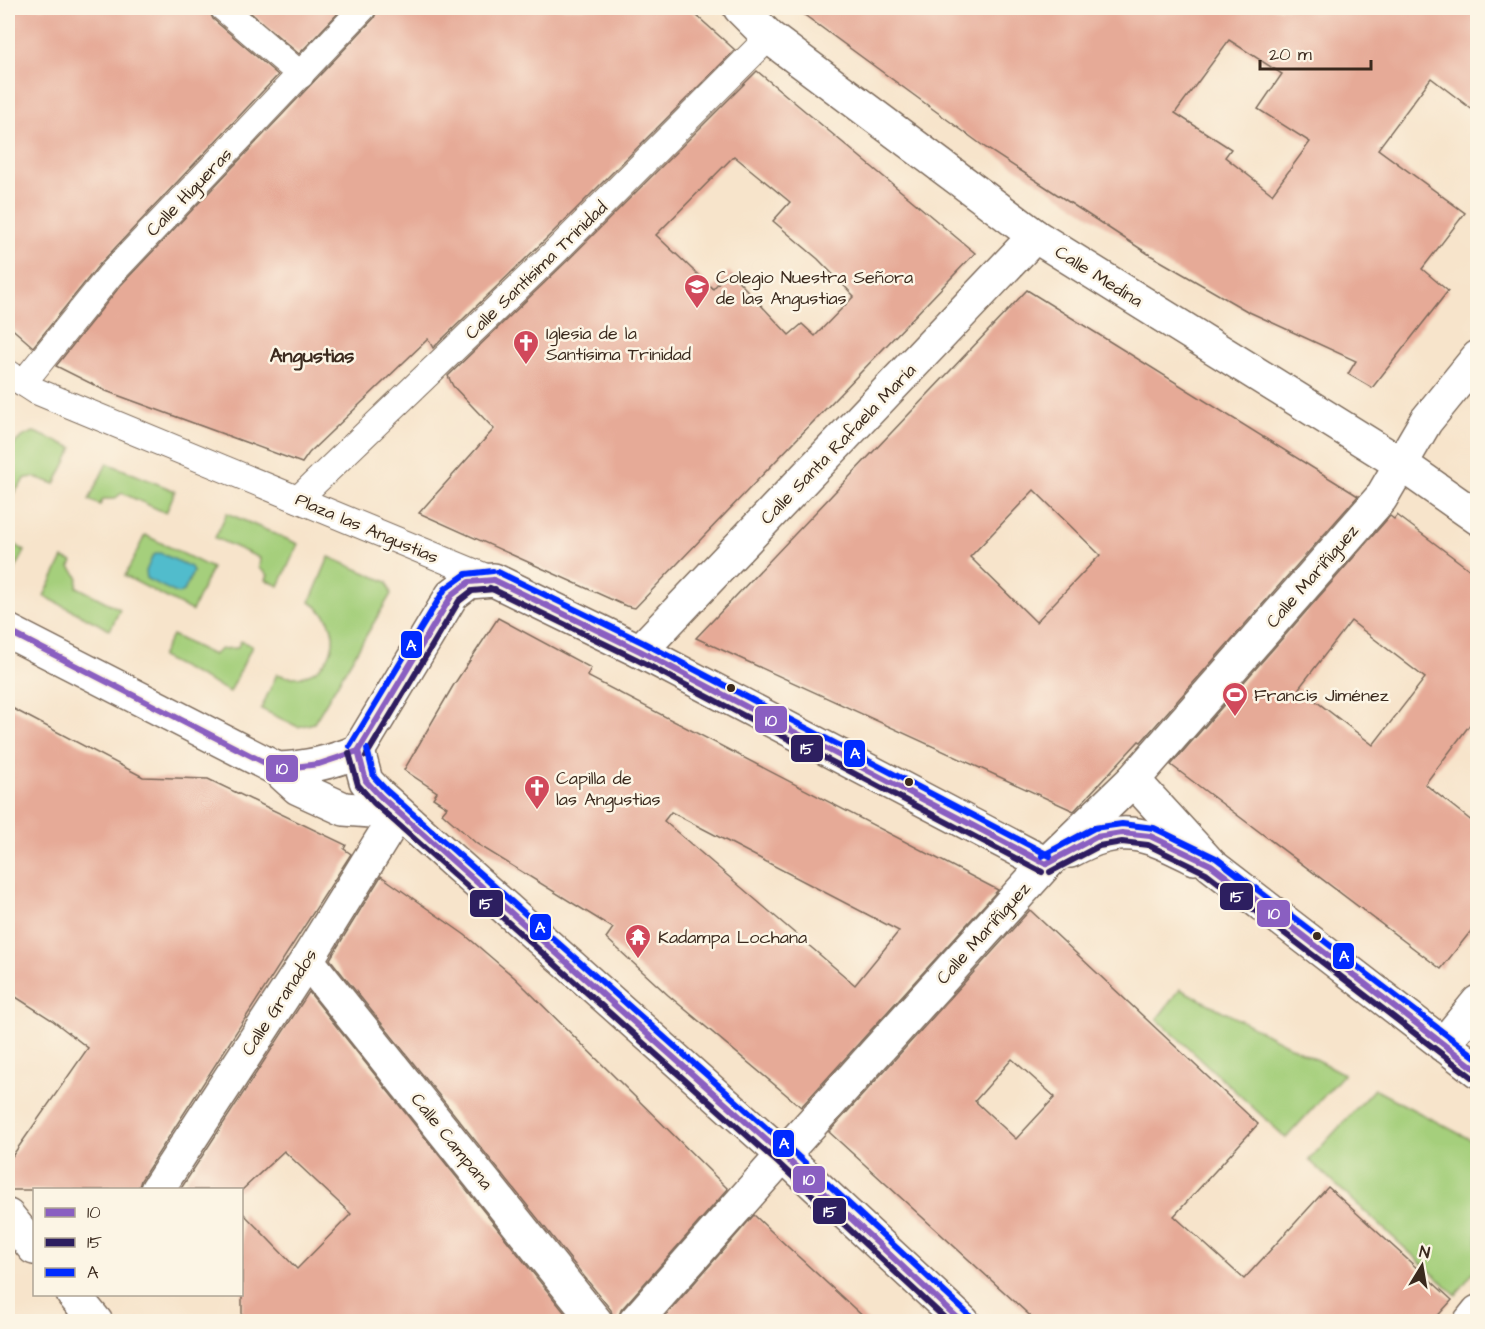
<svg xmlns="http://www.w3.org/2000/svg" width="1485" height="1329" font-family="'Architects Daughter',sans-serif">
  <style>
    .green { fill: #a5cf7b; stroke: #707c4c; stroke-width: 1.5; fill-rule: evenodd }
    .water { fill: #51bccc; stroke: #467375; stroke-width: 1.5 }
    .building { fill: #e6aa97; fill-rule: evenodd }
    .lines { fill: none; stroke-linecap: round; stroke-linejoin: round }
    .pedestrian-casing { stroke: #7d6b5b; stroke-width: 28 }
    .minor-casing { stroke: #7d6b5b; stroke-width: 36 }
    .tertiary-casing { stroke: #7d6b5b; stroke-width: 36 }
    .pedestrian { stroke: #fff; stroke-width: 26 }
    .minor { stroke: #fff; stroke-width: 33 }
    .tertiary { stroke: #fff; stroke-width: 33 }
    .bus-1-casing { stroke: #fcf5e5; stroke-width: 10 }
    .bus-2-casing { stroke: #fcf5e5; stroke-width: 10 }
    .bus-3-casing { stroke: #fcf5e5; stroke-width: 10 }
    .bus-1 { stroke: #8a5fc1; stroke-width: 6 }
    .bus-2 { stroke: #2d1f60; stroke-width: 6 }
    .bus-3 { stroke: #002aff; stroke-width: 6 }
    .bus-dot { fill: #3b2a1e; stroke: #fcf5e5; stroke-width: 2 }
    .labels { text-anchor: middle; stroke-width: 5; stroke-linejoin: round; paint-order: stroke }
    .street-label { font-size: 18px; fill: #3b2a1e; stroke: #fcf5e5 }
    .poi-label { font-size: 18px; fill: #3b2a1e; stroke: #fcf5e5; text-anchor: start }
    .neighbourhood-label { font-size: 20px; font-weight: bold; fill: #3b2a1e; stroke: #fcf5e5 }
    .line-badge { stroke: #fcf5e5; stroke-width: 2 }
    .badge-label { font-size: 16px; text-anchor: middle; font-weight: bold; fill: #fff }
  </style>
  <rect width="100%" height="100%" fill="#fcf5e5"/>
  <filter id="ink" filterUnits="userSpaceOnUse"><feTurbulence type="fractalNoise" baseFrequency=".0167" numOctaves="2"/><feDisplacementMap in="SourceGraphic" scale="12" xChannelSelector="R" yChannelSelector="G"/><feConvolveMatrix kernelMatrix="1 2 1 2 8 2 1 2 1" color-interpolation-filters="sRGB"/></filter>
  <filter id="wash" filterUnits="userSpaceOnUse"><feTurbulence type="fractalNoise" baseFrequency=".008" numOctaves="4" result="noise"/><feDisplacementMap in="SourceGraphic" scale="24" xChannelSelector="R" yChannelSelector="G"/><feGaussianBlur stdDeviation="1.35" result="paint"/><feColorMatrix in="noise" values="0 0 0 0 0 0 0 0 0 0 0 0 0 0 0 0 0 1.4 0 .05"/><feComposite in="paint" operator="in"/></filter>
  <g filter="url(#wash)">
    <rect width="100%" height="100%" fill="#f7e4cb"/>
    <g class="green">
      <path d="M34,432l39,16 -18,36 -20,-7 -9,1 -18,22c-1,-29 -8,-58 26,-68z"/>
      <polygon points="107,463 175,491 166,513 122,493 114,499 103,499 100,505 89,500"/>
      <polygon points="227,513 298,544 279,586 266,580 268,575 259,568 260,558 215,538"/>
      <path d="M145,535l67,33 -20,43 -67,-35zM159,554l34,18 -9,19 -5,1 -31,-13 5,-24z"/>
      <polygon points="8,540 25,551 10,579 8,577"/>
      <path d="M329,557l58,25 4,12 -77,129 -16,4 -37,-18 16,-35c45,17 82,-41 33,-72z"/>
      <polygon points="63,558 73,562 70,567 78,577 77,587 120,609 110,630 44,596"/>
      <polygon points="172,635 213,655 221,649 237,648 241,641 252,646 230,692 161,657"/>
      <polygon points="1180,989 1344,1074 1286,1138 1157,1019"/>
      <polygon points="1374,1089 1477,1143 1477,1267 1456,1295 1309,1160"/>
    </g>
    <polygon class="water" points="160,553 191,567 193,572 184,591 178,594 147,579 146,571 153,555"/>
    <g id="blocks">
      <g class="building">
        <polygon points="8,8 208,8 213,19 278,75 99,265 33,347 8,325"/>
        <polygon points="245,8 343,8 299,54"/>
        <polygon points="378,8 688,8 735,50 546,239 433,348 428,339 309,453 302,463 106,391 56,366 121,285 374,18"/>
        <path d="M795,8h671l12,8v98l-47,-36 -53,71 87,64 -43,56 26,22 -76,97 -24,-14 8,-13 -109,-50 -97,-56 -164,-107zM1229,40l53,34 -24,35 52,33 -38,52 -47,-37 6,-8 -56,-36z"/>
        <path d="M757,71l218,182 -340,355 -9,-2 -207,-93 75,-84 -41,-43 -5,-10 119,-115zM734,156l56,46 -17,19 45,38 36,37 -39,40 -13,-12 -13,11 -60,-64 -16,18 -57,-54z"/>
        <path d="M1027,290l331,206 -217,246 -2,-1 -65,70 -378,-173zM1034,490l66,65 -64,67 -66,-65z"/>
        <path d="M1397,515l81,61v138l-53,70 53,42v96l-37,47 -270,-204 219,-249 4,3zM1351,621l74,57 -52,67 -74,-57z"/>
        <path d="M498,618l93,50 -4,8 411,214 -197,217 -133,-112 -62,-57 7,-10 -136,-84 -35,-31 5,-6 -14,-9 4,-6 -33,-22 49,-84zM671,812l228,119 -44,54 -191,-164z"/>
        <polygon points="8,706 143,777 208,779 346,845 344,849 351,854 141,1180 138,1190 8,1190 8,1162 88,1048 52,1020 8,992"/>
        <polygon points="381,876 465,935 514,977 728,1189 621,1310 617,1322 614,1322 611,1310 330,959"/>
        <path d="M1030,910l228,214 -84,92 70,63 84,-92 124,113 -20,22h-395l-208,-190zM1012,1059l43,38 -39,42 -41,-38z"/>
        <polygon points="309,992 572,1322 242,1322 242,1212 297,1269 351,1214 284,1151 242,1190 180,1190"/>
        <polygon points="754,1215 788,1247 869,1322 660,1322"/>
      </g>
    </g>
  </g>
  <g filter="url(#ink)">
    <use href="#blocks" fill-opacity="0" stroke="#7d6b5b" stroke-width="1.5"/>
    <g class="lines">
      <defs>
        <g id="pedestrian">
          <polyline points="223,8 301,75"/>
          <polyline points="8,373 36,391 493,580"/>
          <polyline points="23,383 110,275 363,8"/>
          <polyline points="298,499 557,250 769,37"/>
        </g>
        <g id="minor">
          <polyline points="640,651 1035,236"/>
          <polyline points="307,960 596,1322"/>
          <polyline points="1443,1045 1478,1002"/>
          <polyline points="157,1190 307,960 398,813"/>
          <polyline points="8,1216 34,1248"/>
          <polyline points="73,1294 96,1322"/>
          <polyline points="635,1322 783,1155"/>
          <polyline points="1470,1322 1478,1312"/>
        </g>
        <g id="tertiary">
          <polyline points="740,8 769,37 1035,236 1401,464 1478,518"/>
          <path d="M8,631l269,138c30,-1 54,-6 81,-18l94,-156 17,-13 25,-2 146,71 406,213"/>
          <polyline points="358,751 366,781 380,796 783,1155 963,1322"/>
          <polyline points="277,769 298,788 344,809 398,813"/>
          <polyline points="1133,780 1211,865 1478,1071"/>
          <path d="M1070,851c53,-29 74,-18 125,7"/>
          <polyline points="783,1155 1046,864 1133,780 1381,498 1426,421 1478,357"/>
        </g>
      </defs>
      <use href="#pedestrian" class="pedestrian-casing"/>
      <use href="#minor" class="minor-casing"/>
      <use href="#tertiary" class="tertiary-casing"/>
      <use href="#pedestrian" class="pedestrian"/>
      <use href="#minor" class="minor"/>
      <use href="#tertiary" class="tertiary"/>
      <defs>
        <g id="bus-1">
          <polyline points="494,580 640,651 1046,864"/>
          <polyline points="8,631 277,769 319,764 358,751 452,595 469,582 494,580"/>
          <polyline points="358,751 366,781 380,796 783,1155 962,1322"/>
          <polyline points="1046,864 1096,837 1122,833 1150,836 1211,865 1478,1071"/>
        </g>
        <g id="bus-2">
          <polyline points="490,588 636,659 1042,872"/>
          <polyline points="349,753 358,785 374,803 777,1162 949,1322"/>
          <polyline points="366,756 459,601 472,591 495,589"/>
          <polyline points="1050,872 1099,846 1122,842 1148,845 1206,873 1473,1078"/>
        </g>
        <g id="bus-3">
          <polyline points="498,572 644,643 1050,856"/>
          <polyline points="350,746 445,589 466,574 493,571"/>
          <polyline points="367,749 374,777 386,790 789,1148 969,1315"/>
          <polyline points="1042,856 1094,828 1122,824 1154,828 1216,858 1478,1059"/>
        </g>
      </defs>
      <use href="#bus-1" class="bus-1-casing"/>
      <use href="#bus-2" class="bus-2-casing"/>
      <use href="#bus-3" class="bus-3-casing"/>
      <use href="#bus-1" class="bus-1"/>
      <use href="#bus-2" class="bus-2"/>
      <use href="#bus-3" class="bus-3"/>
    </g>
  </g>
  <defs>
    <symbol id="school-pin" viewBox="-11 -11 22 30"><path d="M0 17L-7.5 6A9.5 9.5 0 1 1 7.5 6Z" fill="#d1495b" stroke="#fcf5e5"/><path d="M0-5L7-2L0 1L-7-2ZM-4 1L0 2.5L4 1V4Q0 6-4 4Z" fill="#fff"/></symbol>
    <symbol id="church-pin" viewBox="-11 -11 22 30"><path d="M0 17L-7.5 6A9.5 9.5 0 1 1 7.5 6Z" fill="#d1495b" stroke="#fcf5e5"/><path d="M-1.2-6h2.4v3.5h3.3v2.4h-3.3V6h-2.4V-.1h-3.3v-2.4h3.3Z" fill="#fff"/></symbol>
    <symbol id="stadium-pin" viewBox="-11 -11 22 30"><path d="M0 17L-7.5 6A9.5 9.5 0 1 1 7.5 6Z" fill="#d1495b" stroke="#fcf5e5"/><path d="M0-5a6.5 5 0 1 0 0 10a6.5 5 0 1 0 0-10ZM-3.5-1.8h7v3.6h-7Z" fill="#fff"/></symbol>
    <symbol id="temple-pin" viewBox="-11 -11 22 30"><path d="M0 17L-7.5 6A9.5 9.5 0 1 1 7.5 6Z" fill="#d1495b" stroke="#fcf5e5"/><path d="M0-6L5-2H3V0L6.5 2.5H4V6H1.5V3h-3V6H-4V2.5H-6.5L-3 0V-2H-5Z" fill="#fff"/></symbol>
  </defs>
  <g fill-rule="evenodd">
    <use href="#school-pin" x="682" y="272" width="30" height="40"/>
    <use href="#church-pin" x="511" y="328" width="30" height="40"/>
    <use href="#stadium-pin" x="1220" y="680" width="30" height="40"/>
    <use href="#church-pin" x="522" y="773" width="30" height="40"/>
    <use href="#temple-pin" x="623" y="922" width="30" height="40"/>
  </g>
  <g class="bus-dot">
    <circle cx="731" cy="688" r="5"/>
    <circle cx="909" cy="782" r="5"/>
    <circle cx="1317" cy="936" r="5"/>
  </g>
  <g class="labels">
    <g class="street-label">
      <text transform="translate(189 192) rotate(-46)" y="6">Calle Higueras</text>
      <text transform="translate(536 270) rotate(-44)" y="6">Calle Santísima Trinidad</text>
      <text transform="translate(1099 276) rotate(32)" y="6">Calle Medina</text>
      <text transform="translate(838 444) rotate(-46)" y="6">Calle Santa Rafaela María</text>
      <text transform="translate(367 528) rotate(23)" y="6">Plaza las Angustias</text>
      <text transform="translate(1312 576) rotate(-49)" y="6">Calle Mariñiguez</text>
      <text transform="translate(983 933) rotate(-48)" y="6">Calle Mariñiguez</text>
      <text transform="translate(279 1002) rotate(-57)" y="6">Calle Granados</text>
      <text transform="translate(452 1141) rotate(51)" y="6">Calle Campana</text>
    </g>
    <g class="poi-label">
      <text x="716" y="283">Colegio Nuestra Señora<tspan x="716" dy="21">de las Angustias</tspan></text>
      <text x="546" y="339">Iglesia de la<tspan x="546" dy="21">Santísima Trinidad</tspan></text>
      <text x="1254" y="701">Francis Jiménez</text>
      <text x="556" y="784">Capilla de<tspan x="556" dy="21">las Angustias</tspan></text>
      <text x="658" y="943">Kadampa Lochana</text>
    </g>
    <g class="neighbourhood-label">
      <text x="312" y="362">Angustias</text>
    </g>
  </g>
  <g class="line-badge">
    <rect x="400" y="630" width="23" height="29" rx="6" fill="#002aff"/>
    <rect x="754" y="705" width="34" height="29" rx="6" fill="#8a5fc1"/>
    <rect x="790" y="734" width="34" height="29" rx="6" fill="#2d1f60"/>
    <rect x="843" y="739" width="23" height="29" rx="6" fill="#002aff"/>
    <rect x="265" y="754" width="34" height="29" rx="6" fill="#8a5fc1"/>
    <rect x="1219" y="882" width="35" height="29" rx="6" fill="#2d1f60"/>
    <rect x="469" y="889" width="35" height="29" rx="6" fill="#2d1f60"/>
    <rect x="1256" y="899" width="35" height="29" rx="6" fill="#8a5fc1"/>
    <rect x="529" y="913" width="23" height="28" rx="6" fill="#002aff"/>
    <rect x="1332" y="942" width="23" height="28" rx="6" fill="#002aff"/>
    <rect x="772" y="1129" width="23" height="29" rx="6" fill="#002aff"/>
    <rect x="792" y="1165" width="34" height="29" rx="6" fill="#8a5fc1"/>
    <rect x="812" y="1197" width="35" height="28" rx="6" fill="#2d1f60"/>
  </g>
  <g class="badge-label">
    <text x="411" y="651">A</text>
    <text x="771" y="726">10</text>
    <text x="807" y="754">15</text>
    <text x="855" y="759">A</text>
    <text x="282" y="774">10</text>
    <text x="1237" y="902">15</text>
    <text x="486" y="909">15</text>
    <text x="1274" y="919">10</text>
    <text x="540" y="933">A</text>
    <text x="1344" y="962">A</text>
    <text x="784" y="1149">A</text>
    <text x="809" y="1185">10</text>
    <text x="830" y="1217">15</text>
  </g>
  <rect width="1485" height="1329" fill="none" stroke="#fcf5e5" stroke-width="30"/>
  <rect x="33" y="1188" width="210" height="108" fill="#fcf5e5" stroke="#afa495" stroke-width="1.5"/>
  <rect x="45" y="1208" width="30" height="9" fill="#8a5fc1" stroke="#afa495" stroke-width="1.5"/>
  <text x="87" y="1218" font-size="18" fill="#3b2a1e">10</text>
  <rect x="45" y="1238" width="30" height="9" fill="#2d1f60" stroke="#afa495" stroke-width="1.5"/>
  <text x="87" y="1248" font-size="18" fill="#3b2a1e">15</text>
  <rect x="45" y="1268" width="30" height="9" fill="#002aff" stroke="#afa495" stroke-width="1.5"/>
  <text x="87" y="1278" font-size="18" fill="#3b2a1e">A</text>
  <g transform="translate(1422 1266) rotate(11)" stroke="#fcf5e5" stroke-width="4.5" paint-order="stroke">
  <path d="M0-4.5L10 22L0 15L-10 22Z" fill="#3b2a1e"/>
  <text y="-9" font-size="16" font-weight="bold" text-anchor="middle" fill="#3b2a1e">N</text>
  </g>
  <path d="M1260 60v9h111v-9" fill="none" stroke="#3b2a1e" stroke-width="3"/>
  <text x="1269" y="60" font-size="18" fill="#3b2a1e" stroke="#fcf5e5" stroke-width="4.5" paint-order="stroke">20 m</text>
</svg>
